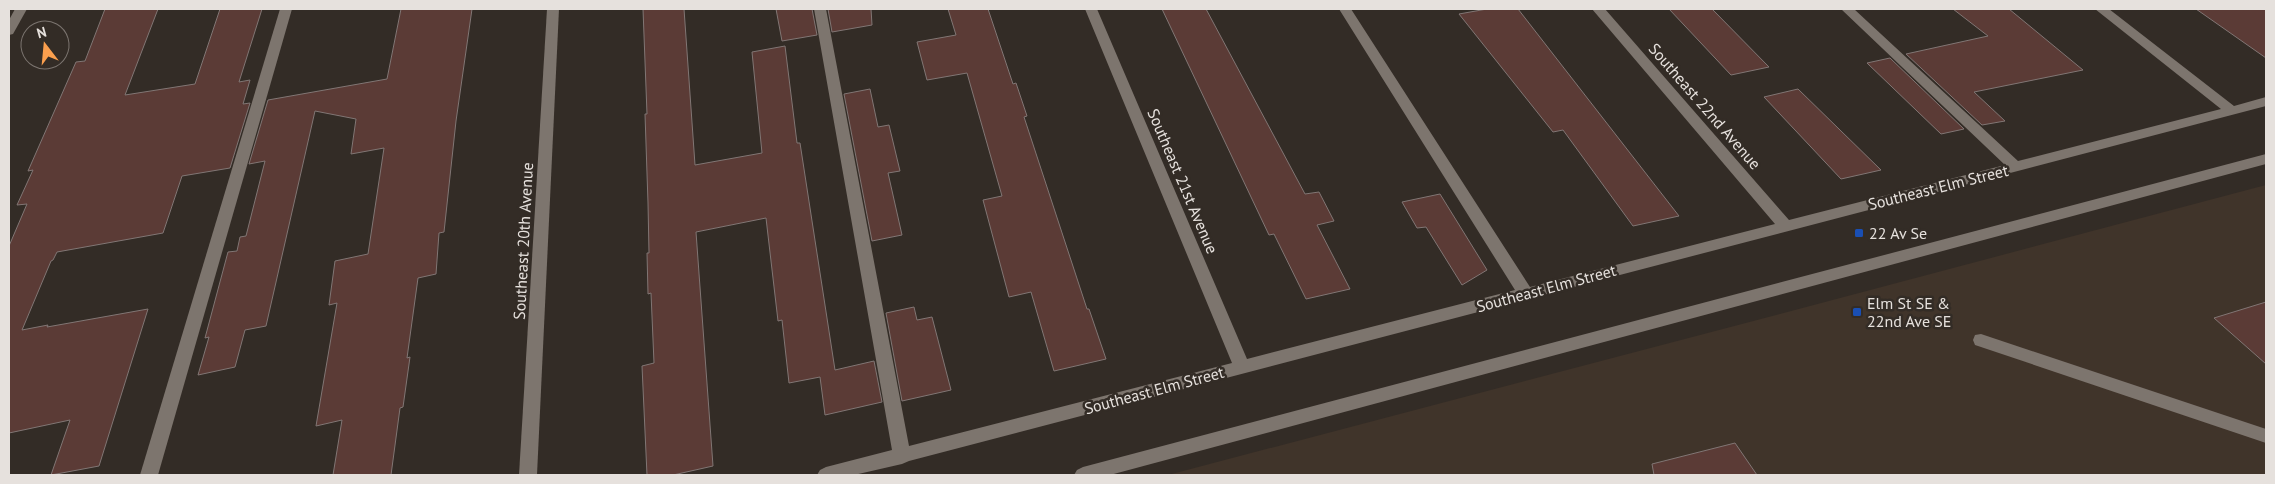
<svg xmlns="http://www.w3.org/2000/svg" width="2275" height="484" font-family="'PT Sans',sans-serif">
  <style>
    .built { fill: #40342a }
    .building { fill: #5b3b36; stroke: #817674 }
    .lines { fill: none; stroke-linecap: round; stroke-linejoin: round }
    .minor { fill: #7d756e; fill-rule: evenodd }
    .transit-dot { fill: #1a4fb4; stroke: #332c26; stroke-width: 2 }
    .labels { text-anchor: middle; stroke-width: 5; stroke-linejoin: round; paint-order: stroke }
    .street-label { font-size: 16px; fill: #e6e1dd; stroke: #332c26 }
    .poi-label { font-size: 16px; fill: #e6e1dd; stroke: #332c26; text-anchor: start }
  </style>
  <rect width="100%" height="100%" fill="#332c26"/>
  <polygon class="built" points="2266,185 2266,475 1168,475 1810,306"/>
  <g class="building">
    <polygon points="105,9 158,9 125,95 195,84 220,9 262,9 239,82 250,80 243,104 250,103 230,168 182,176 163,233 57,252 53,260 51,261 22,330 48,325 47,327 148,309 99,466 51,475 70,420 9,433 9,246 27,204 17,205 33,170 28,171 76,62 85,61"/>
    <polygon points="401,9 472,9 456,121 444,232 439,233 436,274 418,278 407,358 410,357 403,407 400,408 391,475 333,475 342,420 316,426 337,303 329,305 335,261 368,254 384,148 351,154 356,119 315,111 266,326 245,330 235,367 198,375 209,337 205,338 228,252 237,251 240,237 246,236 265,161 249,164 268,100 387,79"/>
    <polygon points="643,9 684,9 695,165 762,153 752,52 785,46 797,143 800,143 835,370 874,361 882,402 825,415 820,377 789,383 782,320 778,321 766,218 696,232 713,466 673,475 647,475 642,366 654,363 651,293 648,294 647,253 649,253 648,203 645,114 647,114"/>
    <polygon points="776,9 812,9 817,35 782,41"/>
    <polygon points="828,9 871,9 872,25 832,32"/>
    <polygon points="948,9 988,9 1013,84 1016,83 1027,116 1024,117 1087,309 1089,309 1106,359 1054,371 1031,292 1009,297 983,200 1002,196 967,73 927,80 917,42 956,35"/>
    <polygon points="1162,9 1206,9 1305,194 1319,192 1334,221 1317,225 1350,289 1306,299 1274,234 1269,235"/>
    <polygon points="1487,9 1518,9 1679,216 1633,226 1563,130 1553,132 1459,14"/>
    <polygon points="1669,9 1712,9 1769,67 1731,75"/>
    <polygon points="1953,9 2009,9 2083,70 1974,92 2005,121 1982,125 1906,54 1988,36"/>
    <polygon points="2196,9 2266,9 2266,58"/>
    <polygon points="1890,58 1964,129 1941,134 1867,63"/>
    <polygon points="870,89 878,127 889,125 900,171 888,173 902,235 872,241 844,94"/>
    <polygon points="1798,89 1881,170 1841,179 1764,97"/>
    <polygon points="1440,194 1487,270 1462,285 1426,227 1417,228 1402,202"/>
    <polygon points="2266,302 2266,364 2214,318"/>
    <polygon points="914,307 917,320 932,317 951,390 902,401 886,313"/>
    <polygon points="1735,443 1757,475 1654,475 1652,464"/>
  </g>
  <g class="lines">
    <g class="minor">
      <polygon points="15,9 27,9 13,34 9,35 9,20"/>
      <polygon points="280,9 292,9 158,475 140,475"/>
      <polygon points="547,9 559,9 537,475 519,475"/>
      <polygon points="814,9 826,9 909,446 1232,363 1085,9 1097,9 1247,359 1515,290 1339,9 1351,9 1530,287 1775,224 1592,9 1605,9 1789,220 2005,165 1841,9 1854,9 2018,161 2221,109 2095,9 2109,9 2234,106 2266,97 2266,106 909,461 902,464 854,475 817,475 820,470 826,467 892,450"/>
      <polygon points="2266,154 2266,164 1110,475 1074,475 1077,470 1083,467"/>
      <polygon points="1981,334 2266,429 2266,443 1975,345 1973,340 1975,335"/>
    </g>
  </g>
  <g class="transit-dot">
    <rect x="1854" y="228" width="10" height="10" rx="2.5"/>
    <rect x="1852" y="307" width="10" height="10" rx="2.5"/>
  </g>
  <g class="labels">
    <g class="street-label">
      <text transform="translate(1705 106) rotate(49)" y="6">Southeast 22nd Avenue</text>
      <text transform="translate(1183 181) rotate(67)" y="6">Southeast 21st Avenue</text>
      <text transform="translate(1938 187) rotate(-14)" y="6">Southeast Elm Street</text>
      <text transform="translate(523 241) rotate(-87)" y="6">Southeast 20th Avenue</text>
      <text transform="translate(1546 288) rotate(-15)" y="6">Southeast Elm Street</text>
      <text transform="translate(1154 390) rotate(-15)" y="6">Southeast Elm Street</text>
    </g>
    <g class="poi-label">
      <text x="1869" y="239">22 Av Se</text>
      <text x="1867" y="309">Elm St SE &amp;<tspan x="1867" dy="18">22nd Ave SE</tspan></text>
    </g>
  </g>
  <rect width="2275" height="484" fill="none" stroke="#e6e1dd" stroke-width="20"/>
  <g transform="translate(45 45) rotate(344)"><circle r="24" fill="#332c26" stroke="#7b746f"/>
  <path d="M0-4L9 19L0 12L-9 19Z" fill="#fa9f4e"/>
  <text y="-8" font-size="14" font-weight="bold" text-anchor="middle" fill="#e6e1dd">N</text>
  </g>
</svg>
